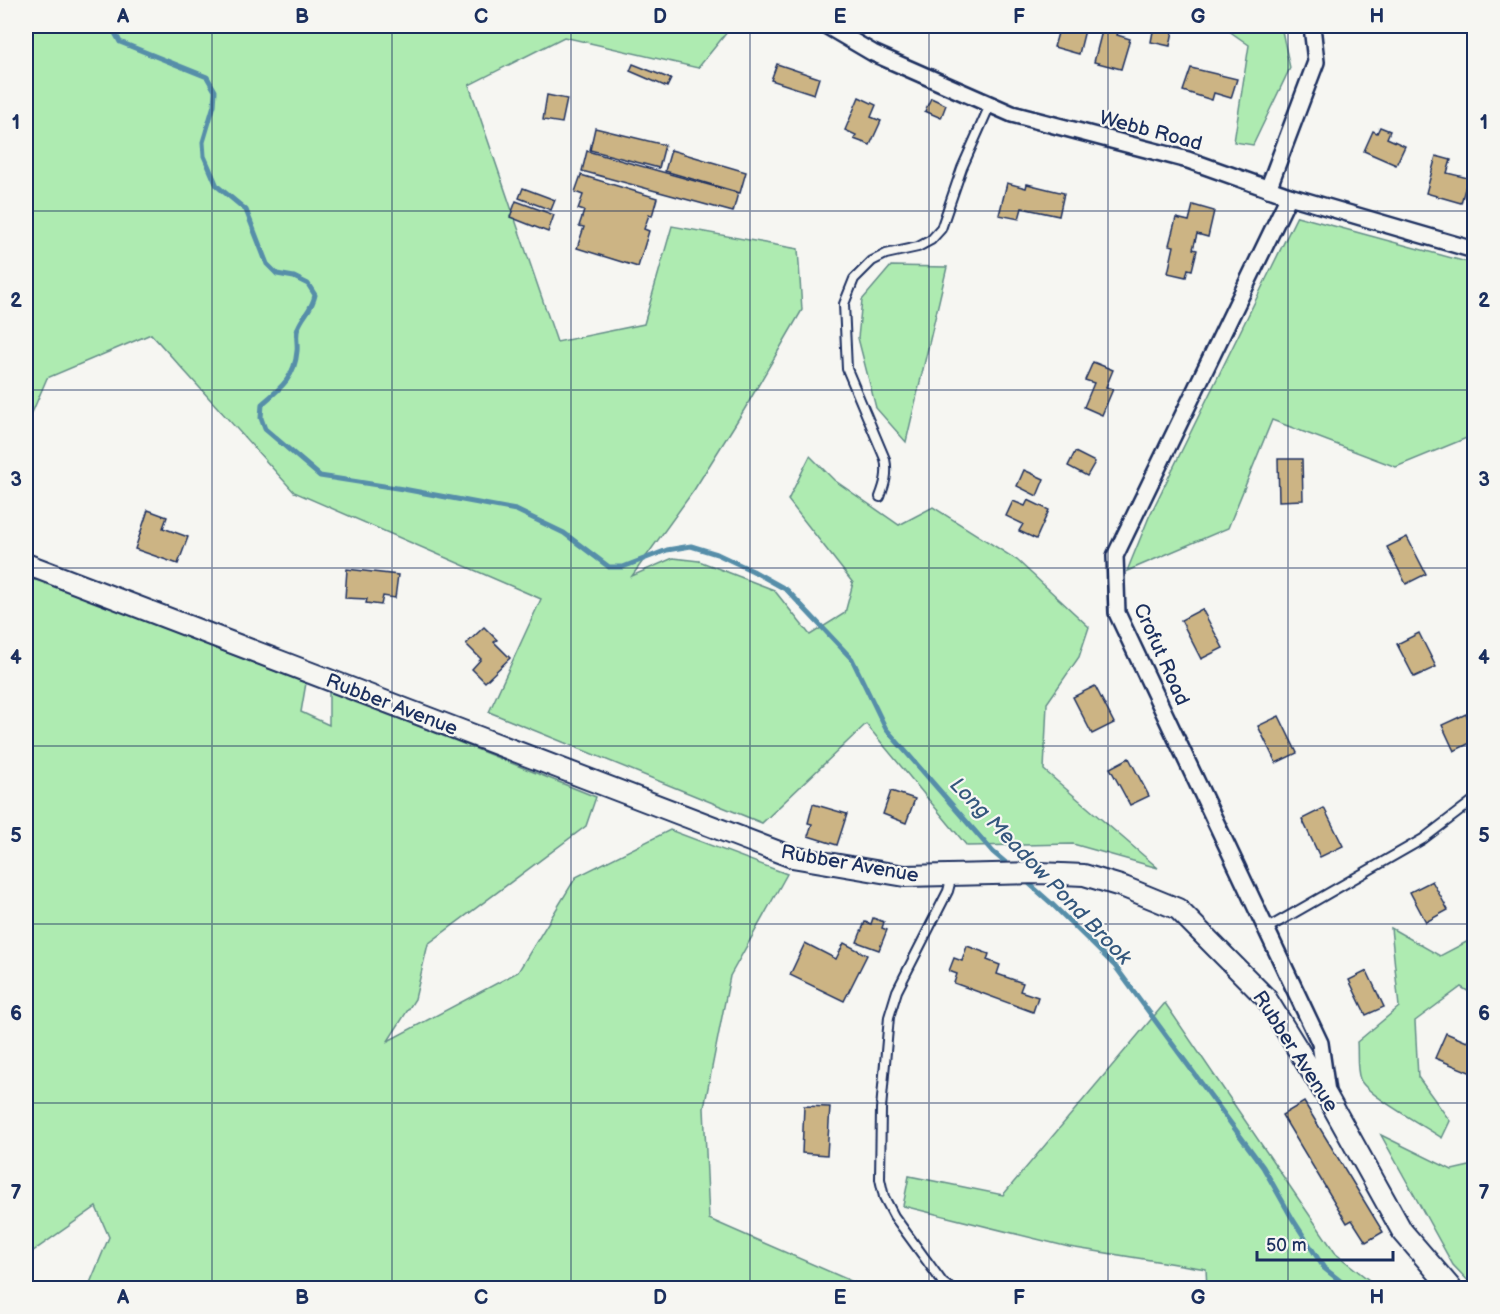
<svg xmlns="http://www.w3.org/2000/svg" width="1500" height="1314" font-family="'Balsamiq Sans',sans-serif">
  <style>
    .green { fill: #aeebb1; stroke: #648d88; stroke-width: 1.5 }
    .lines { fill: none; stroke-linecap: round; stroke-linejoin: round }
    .stream { stroke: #578ea9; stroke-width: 5 }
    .building { fill: #ccb484; stroke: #1b2f5e; stroke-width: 1.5 }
    .service-casing { stroke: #1b2f5e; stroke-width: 12 }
    .minor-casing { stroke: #1b2f5e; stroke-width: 20 }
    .tertiary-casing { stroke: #1b2f5e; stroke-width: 24 }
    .service { stroke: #f6f6f2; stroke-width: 8 }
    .minor { stroke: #f6f6f2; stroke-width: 15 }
    .tertiary { stroke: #f6f6f2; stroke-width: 20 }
    .grid { fill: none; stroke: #1b2f5e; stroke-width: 1.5; stroke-opacity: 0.55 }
    .labels { text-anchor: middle; stroke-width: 4.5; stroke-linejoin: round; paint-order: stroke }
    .street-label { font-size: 20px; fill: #1b2f5e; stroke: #f6f6f2 }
    .water-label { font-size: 21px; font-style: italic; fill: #34577d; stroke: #f6f6f2 }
    .neatline { fill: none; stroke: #1b2f5e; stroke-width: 2 }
    .grid-label { font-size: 20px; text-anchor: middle; font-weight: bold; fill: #1b2f5e }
  </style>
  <rect width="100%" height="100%" fill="#f6f6f2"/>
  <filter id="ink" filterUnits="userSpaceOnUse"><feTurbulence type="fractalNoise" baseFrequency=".0167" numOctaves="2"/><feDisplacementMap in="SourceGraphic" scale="12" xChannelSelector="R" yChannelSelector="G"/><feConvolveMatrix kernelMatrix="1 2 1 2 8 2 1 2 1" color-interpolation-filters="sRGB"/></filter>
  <g filter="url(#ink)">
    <g class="green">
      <polygon points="26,26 732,26 698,68 564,37 469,85 557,342 644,324 672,226 798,249 802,310 744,410 694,490 632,576 673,558 699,561 774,590 810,635 845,613 853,583 788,500 810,456 834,480 899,525 933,507 1017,560 1089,627 1079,657 1047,703 1044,770 1158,868 1073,844 967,846 866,724 762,823 489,712 541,599 294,492 151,334 47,378 26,427"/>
      <polygon points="1222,26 1281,26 1290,68 1253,145 1234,142 1249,45"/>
      <polygon points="1297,216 1474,264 1474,435 1396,467 1272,420 1228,528 1127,571 1149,517"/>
      <polygon points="891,266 947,267 906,442 876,408 858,338 862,300"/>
      <polygon points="26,579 42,581 306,683 301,712 329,725 329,690 596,797 586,826 428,944 415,999 388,1041 518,972 576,877 670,830 787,874 730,976 704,1108 709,1219 867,1288 88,1288 109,1237 96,1207 26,1256"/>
      <path d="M1391,928l49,28 34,-18v57l-13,-8 -46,34 3,56 32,44 -8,17c-16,-11 -77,-44 -82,-59 -4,-10 -2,-26 -3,-37l42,-35z"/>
      <polygon points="1165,1003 1336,1254 1379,1288 1207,1288 1206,1269 1069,1247 903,1206 909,1176 1003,1195"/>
      <polygon points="1381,1135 1452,1170 1474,1165 1474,1287 1453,1265"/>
    </g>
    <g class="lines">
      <g class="stream">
        <path d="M114,26l1,7 5,9 87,35 8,14 -1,14 -11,37 1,14 13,30 29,24 21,54 10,10 17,3 14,7 7,11c-3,15 -12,20 -17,33 -3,7 0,15 -1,23 -2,26 -16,37 -35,53l-1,14 4,11 55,47 83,13 113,21 48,23 45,34h14l44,-17 24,-4 26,8 36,17 34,19 65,69 34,70 107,123 20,17"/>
        <polyline points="1024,879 1052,904 1115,966 1263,1167 1292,1218 1324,1268 1349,1288"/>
      </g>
    </g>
    <g class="building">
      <polygon points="1060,26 1086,26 1079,54 1054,47"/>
      <polygon points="1108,26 1120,26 1117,35 1130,39 1121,69 1094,62 1102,31 1106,32"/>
      <polygon points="1154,26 1174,26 1170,46 1151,42"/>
      <polygon points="633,64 671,79 667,87 630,71"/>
      <polygon points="777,64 819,78 814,94 771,80"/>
      <polygon points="1191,68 1237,79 1231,98 1214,93 1212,100 1183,91"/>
      <polygon points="547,95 567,99 562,123 543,120"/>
      <polygon points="859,97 876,105 871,117 881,121 870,145 854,139 856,135 845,130"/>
      <polygon points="931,98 946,105 941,118 925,111"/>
      <polygon points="1380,127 1390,131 1387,138 1405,146 1396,165 1364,151 1373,131 1377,133"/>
      <polygon points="595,128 665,145 659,168 590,150"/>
      <polygon points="671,150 746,172 740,193 665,171"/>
      <polygon points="587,151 738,193 733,212 582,171"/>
      <polygon points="1436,156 1451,160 1447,173 1468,178 1461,203 1426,193"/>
      <polygon points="581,175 657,198 652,216 649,215 644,229 649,231 638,267 577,248 584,227 579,226 584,211 578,209 583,195 575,192"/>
      <polygon points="1007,183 1026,188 1027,184 1064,193 1059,216 1022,208 1019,219 999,215"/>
      <polygon points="523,188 555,200 551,210 519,198"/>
      <polygon points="516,201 554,215 548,232 510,217"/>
      <polygon points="1193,205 1214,211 1208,237 1197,234 1193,249 1197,250 1192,270 1188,269 1186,277 1168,273 1174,246 1169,245 1176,218 1189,221"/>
      <polygon points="1093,362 1113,370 1106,387 1113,389 1102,415 1084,407 1094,383 1085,380"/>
      <polygon points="1075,452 1095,462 1087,476 1068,466"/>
      <polygon points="1278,459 1302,459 1303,500 1279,501"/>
      <polygon points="1024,470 1044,479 1037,496 1017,486"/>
      <polygon points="1028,500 1049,510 1036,539 1019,531 1023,524 1006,516 1013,501 1025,506"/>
      <polygon points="148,510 167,517 163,528 188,537 178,564 135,549"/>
      <polygon points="1407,537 1426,574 1406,584 1387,547"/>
      <polygon points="347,569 398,575 395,598 383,596 381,605 366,603 367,599 345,598"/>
      <polygon points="1202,609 1223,648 1201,659 1181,620"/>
      <polygon points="484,627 497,640 494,642 510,658 485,682 472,669 481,659 466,644"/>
      <polygon points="1419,633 1436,667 1414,677 1397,644"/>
      <polygon points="1095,686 1114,723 1092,734 1073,697"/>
      <polygon points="1466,714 1474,732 1474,741 1454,751 1442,725"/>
      <polygon points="1279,716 1297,753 1276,763 1258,726"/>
      <polygon points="1129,758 1149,796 1130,805 1110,768"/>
      <polygon points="891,791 915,799 906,823 883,814"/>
      <polygon points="813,804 847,814 837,845 808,836 812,824 808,823"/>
      <polygon points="1324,808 1343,846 1320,857 1302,819"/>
      <polygon points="1432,881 1448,910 1426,922 1410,892"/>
      <polygon points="873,918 884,922 882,928 887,930 879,950 857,942 865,922 871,924"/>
      <polygon points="805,943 836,959 844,943 867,955 844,1001 790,975"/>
      <polygon points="967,946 989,954 987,960 1000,965 997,974 1023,983 1020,991 1038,997 1033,1012 954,983 957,974 949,971 954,958 962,961"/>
      <polygon points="1367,971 1384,1007 1366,1015 1349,980"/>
      <polygon points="1472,1029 1474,1030 1474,1074 1435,1058 1446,1033 1467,1042"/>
      <polygon points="1304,1102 1383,1232 1366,1242 1352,1220 1347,1223 1282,1115"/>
      <polygon points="804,1106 830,1107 827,1155 802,1153"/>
    </g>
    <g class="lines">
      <defs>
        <g id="service">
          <path d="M880,497c5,-13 8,-24 5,-38l-38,-90 -3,-65 10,-25 18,-18 14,-7 32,-7 13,-7 10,-11 21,-61 28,-63"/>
          <polyline points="1266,929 1423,839 1474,800"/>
          <polyline points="950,1288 943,1283 894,1216 884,1197 880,1179 881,1109 889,1017 897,991 948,891 952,876"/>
        </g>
        <g id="minor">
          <polyline points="827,26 873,53 1012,114 1188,160 1289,196 1474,250"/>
          <polyline points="1268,189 1316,62 1312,26"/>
          <polyline points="1289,196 1115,556 1117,613 1320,1043 1327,1092"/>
        </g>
        <polyline id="tertiary" points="26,564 792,857 905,876 1039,873 1084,875 1124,887 1178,909 1266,998 1328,1098 1402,1231 1451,1288"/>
      </defs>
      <use href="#service" class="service-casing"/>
      <use href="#minor" class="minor-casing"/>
      <use href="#tertiary" class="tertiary-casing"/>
      <use href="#service" class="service"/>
      <use href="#minor" class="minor"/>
      <use href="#tertiary" class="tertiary"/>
    </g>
  </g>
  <path class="grid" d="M212,26v1262M392,26v1262M571,26v1262M750,26v1262M929,26v1262M1108,26v1262M1288,26v1262M26,211h1448M26,390h1448M26,568h1448M26,746h1448M26,924h1448M26,1103h1448"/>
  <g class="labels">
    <g class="street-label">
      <text transform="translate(1151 130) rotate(15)" y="7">Webb Road</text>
      <text transform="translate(1162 654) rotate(66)" y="7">Crofut Road</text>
      <text transform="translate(392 704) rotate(21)" y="7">Rubber Avenue</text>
      <text transform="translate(850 863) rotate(10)" y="7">Rubber Avenue</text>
      <text transform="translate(1296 1051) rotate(57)" y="7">Rubber Avenue</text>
    </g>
    <g class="water-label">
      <text transform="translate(1041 871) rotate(46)" y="7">Long Meadow Pond Brook</text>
    </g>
  </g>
  <rect width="1500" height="1314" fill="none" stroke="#f6f6f2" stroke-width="66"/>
  <path d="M1257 1251v9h136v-9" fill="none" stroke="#1b2f5e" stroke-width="3"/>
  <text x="1266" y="1251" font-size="18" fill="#1b2f5e" stroke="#f6f6f2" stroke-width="4.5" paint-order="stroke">50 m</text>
  <rect x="33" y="33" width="1434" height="1248" class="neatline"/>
  <g class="grid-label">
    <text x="123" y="23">A</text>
    <text x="302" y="23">B</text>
    <text x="481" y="23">C</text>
    <text x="660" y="23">D</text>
    <text x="840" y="23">E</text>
    <text x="1019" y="23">F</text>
    <text x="1198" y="23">G</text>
    <text x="1377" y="23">H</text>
    <text x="16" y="129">1</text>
    <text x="1484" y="129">1</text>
    <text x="16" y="307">2</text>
    <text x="1484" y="307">2</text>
    <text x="16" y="486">3</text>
    <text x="1484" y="486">3</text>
    <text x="16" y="664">4</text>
    <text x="1484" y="664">4</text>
    <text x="16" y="842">5</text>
    <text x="1484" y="842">5</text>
    <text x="16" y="1020">6</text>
    <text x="1484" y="1020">6</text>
    <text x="16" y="1199">7</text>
    <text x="1484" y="1199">7</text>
    <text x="123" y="1304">A</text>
    <text x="302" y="1304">B</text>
    <text x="481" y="1304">C</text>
    <text x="660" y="1304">D</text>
    <text x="840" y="1304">E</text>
    <text x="1019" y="1304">F</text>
    <text x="1198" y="1304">G</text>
    <text x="1377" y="1304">H</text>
  </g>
</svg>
